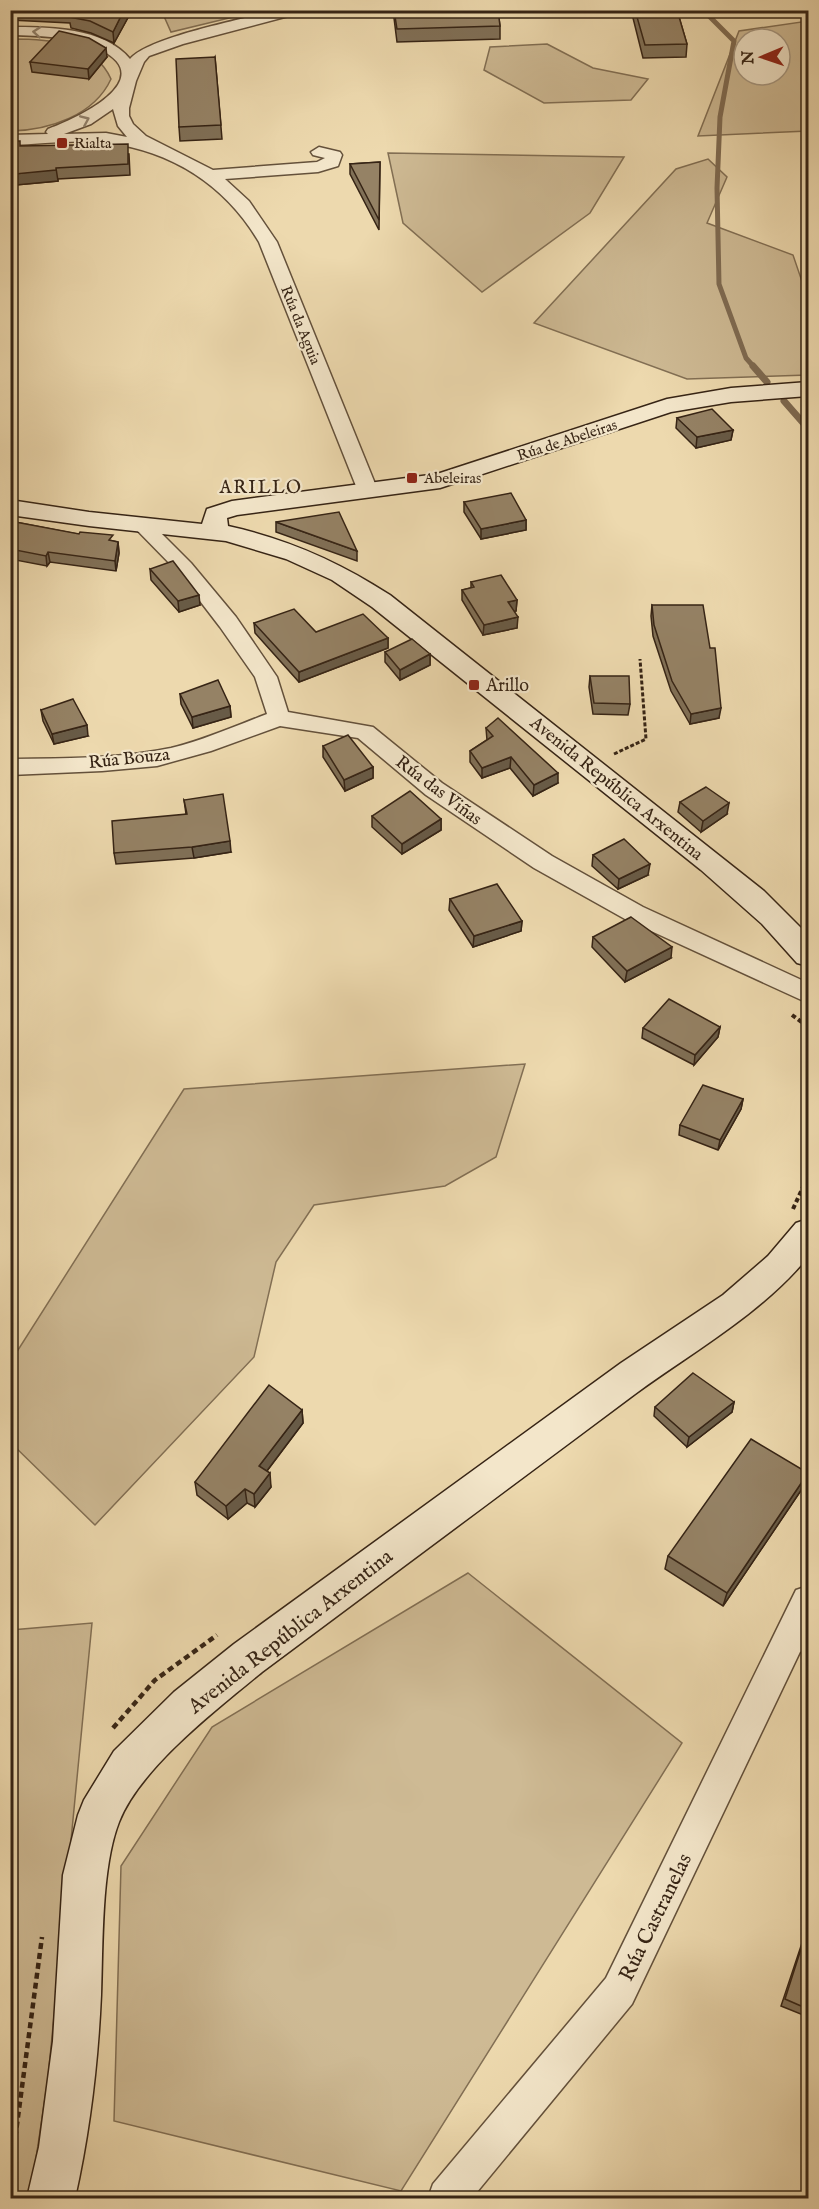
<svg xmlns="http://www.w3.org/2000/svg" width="819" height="2209" font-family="'IM FELL English',serif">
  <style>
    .green { fill: #ceba94; stroke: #826f54; stroke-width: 1.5; fill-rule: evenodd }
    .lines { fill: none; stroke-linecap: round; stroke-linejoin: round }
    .stream-far1 { stroke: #7f6b52; stroke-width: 5 }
    .stream { stroke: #7f6b52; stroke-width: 7 }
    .lane-casing { stroke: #64513b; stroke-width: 2 }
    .street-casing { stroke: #64513b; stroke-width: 3 }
    .secondary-casing { stroke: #362415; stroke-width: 3 }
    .path-far2 { stroke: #362415; stroke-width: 3; stroke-dasharray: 4 2; stroke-linecap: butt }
    .path-far1 { stroke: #362415; stroke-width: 4; stroke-dasharray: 4.5 3; stroke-linecap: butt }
    .path { stroke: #362415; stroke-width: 4.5; stroke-dasharray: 6 4; stroke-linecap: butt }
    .lane { fill: #f3e6ca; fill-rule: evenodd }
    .street { fill: #f3e6ca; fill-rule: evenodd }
    .secondary { fill: #f3e6ca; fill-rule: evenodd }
    .wall { fill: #807057; stroke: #362415; stroke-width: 1.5 }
    .shaded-wall { fill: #685b47; stroke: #362415; stroke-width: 1.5 }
    .building { fill: #958265; stroke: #362415; stroke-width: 1.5 }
    .oneway { stroke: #948570 }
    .poi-dot { fill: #8f2418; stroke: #f3e6ca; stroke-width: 2 }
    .labels { text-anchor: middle; stroke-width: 4.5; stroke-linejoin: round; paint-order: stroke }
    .far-poi-label { font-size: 15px; fill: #362415; stroke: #f3e6ca; text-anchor: start }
    .far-street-label { font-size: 15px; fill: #362415; stroke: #f3e6ca }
    .far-quarter-label { font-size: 18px; letter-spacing: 1.5px; fill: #362415; stroke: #f3e6ca }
    .poi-label { font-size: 18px; fill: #362415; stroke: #f3e6ca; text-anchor: start }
    .street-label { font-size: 18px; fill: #362415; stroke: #f3e6ca }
    .near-street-label { font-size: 21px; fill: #362415; stroke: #f3e6ca }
  </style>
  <rect width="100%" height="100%" fill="#edd9ae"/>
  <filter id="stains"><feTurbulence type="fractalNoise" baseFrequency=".00333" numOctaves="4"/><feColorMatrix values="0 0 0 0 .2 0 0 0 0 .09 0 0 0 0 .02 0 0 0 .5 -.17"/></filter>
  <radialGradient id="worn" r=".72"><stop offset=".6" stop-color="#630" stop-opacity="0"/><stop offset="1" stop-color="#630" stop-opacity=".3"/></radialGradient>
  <g class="green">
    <polygon points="169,10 258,10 258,11 171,32 163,14"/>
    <path d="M808,21v110l-110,5 41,-105zM744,39h36v36h-36z"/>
    <path d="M11,39c37,0 83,2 100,40 -17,37 -62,51 -100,52z"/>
    <polygon points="547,44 593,68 648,79 631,100 544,103 484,70 490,47"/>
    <polygon points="388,153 624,157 590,213 482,292 403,223"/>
    <polygon points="708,159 727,177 707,223 793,255 808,299 808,375 687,379 534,323 676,169"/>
    <polygon points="525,1064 496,1157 445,1186 314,1205 276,1262 254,1357 95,1525 11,1443 11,1361 184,1089"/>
    <polygon points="468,1573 682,1743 401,2191 114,2121 121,1866 212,1727"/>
    <polygon points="92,1623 48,2078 30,2198 11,2198 11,1630"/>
  </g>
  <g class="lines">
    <polyline class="stream-far1" points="703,10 734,41 720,117 717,188 719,284 746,358 754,367"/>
    <g class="stream">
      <polyline points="753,366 767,382"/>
      <polyline points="784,401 805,425 808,433"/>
    </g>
    <defs>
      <polygon id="lane" points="790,1629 808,1639 808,1656 784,1642 782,1637 784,1632"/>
      <g id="street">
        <path d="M276,10h26l-2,3 -117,31 -34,12 -5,6 -8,19 -7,27v8l4,8 13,12 67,34 104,-8 8,-4 -12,-3 -2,-3 8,-5 21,5 2,3 -4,11 -20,6 -93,7 24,22 28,41 101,249 -3,4h-14l-3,-4 -99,-249c-33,-56 -86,-91 -152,-99 -31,-4 -65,1 -97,2v-10l38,-1 -2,-2 2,-3c28,-10 112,-49 53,-79 -27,-14 -61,-14 -91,-15v-8c38,0 94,0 120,32 18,-22 115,-40 146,-49zM113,109l5,17 9,11 -21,-4 -42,1 27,-10z"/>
        <path d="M141,518l7,2 43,43 45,54 41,60 11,35 85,15 69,56 110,73 91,51 165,76v20l-183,-84 -91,-51 -108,-73 -68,-57 -78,-12 -69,25 -54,15 -55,5 -92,4v-16c54,-1 109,0 161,-11 33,-8 64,-22 96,-34l-12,-37 -35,-50 -43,-56 -46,-47 3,-4z"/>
        <polygon points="808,1586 808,1635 632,2004 472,2198 428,2198 433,2184 606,1978 796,1590"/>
      </g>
      <g id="secondary">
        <path d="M808,382v14l-77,6 -60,10 -231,76 -203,27 -10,3 1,8c60,13 111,36 162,69l374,296 44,44v31l-11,-3 -35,-39 -61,-54 -329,-263 -40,-27 -46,-21 -60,-18 -137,-15 -79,-11v-15l79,12 113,12 5,-15 25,-8 205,-27 230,-75 64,-11z"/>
        <path d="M808,1219v38c-49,59 -116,95 -177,140 -123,92 -246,183 -369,275 -45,37 -122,96 -143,150 -18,46 -16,123 -18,173 -3,68 -11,136 -26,203h-48l12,-51 14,-106 10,-166 15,-60 6,-15 30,-49 60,-59 60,-48 387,-281 102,-68 45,-39 28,-33z"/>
      </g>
    </defs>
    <use href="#lane" class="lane-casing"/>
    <use href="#street" class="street-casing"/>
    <use href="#secondary" class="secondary-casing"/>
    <polyline class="path-far2" points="614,754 646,739 640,659"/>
    <g class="path-far1">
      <polyline points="792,1015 807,1026 808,1030"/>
      <polyline points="793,1209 808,1176"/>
    </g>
    <g class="path">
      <polyline points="113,1728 155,1680 217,1635"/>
      <polyline points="10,2177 42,1937"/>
    </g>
    <use href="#lane" class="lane"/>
    <use href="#street" class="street"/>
    <use href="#secondary" class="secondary"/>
  </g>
  <g class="wall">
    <polygon points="10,10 129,10 130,14 114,43 91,33 71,28 70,23 10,20"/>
    <polygon points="393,10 498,10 500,26 500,39 397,42"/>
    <polygon points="631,10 677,10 687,44 686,57 643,58"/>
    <polygon points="107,57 89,79 32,72 30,62"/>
    <polygon points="215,57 222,139 180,141 179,127"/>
    <polygon points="10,141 21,146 129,154 130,175 58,179 58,181 16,185 16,182 10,182"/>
    <polygon points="380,162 379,230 350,174 350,164"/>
    <polygon points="677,418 733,430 731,440 696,448 676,428"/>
    <polygon points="464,502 526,520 526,530 481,539 464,512"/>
    <polygon points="10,521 118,542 119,553 116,571 50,562 47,566 10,559"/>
    <polygon points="276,522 357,551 357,561 276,532"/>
    <polygon points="150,569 200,605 179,612 151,580"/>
    <polygon points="471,582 517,600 516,611 514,611 517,628 483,635 462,600 462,590 471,588"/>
    <polygon points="652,605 710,648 719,718 690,724 671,691 653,636 651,616"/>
    <polygon points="254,623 316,632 388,638 388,648 299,682 255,633"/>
    <polygon points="385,652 430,654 430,665 400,680 385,662"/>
    <polygon points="590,676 630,704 628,715 593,714 589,687"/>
    <polygon points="180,694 230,706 231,717 193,728 181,704"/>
    <polygon points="41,710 88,736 54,744 43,721"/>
    <polygon points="486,728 558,783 533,796 510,768 482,778 470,762 470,751 487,740"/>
    <polygon points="323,746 373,767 373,778 345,791 323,757"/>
    <polygon points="184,800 231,852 194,858 116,864 114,853 186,814"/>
    <polygon points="680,802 727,814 701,832 678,812"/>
    <polygon points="372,816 441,819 441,830 402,854 372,827"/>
    <polygon points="593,855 648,875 618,889 592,866"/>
    <polygon points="450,899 522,921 521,931 473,947 449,910"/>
    <polygon points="593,937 671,958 625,982 592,947"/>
    <polygon points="720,1027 718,1037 694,1065 642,1038 643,1028"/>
    <polygon points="743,1099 741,1109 718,1150 679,1135 680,1125"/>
    <polygon points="734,1402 732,1412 687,1447 654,1416 655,1407"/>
    <polygon points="302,1410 303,1423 267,1471 271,1487 255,1507 247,1503 228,1519 197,1495 195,1482"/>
    <polygon points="808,1473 804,1486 723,1606 665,1569 668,1556"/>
    <polygon points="808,1925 808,2017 781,2006"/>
  </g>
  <g class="shaded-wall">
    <polygon points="124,10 129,10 130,14 114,43 113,32"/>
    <polygon points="106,48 107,57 89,79 88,69"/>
    <polygon points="56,168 58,181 16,185 15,174"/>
    <polygon points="733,430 731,440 696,448 697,437"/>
    <polygon points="526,520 526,530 481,539 481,529"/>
    <polygon points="118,542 119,553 116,571 115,561"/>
    <polygon points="48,552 50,562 47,566 46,556"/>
    <polygon points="199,595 200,605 179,612 178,601"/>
    <polygon points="517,600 516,611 507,613 508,602"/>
    <polygon points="518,617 517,628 483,635 484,625"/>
    <polygon points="388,638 388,648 299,682 299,672"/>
    <polygon points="430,654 430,665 400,680 400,670"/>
    <polygon points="230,706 231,717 193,728 192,717"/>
    <polygon points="721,708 719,718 690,724 691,714"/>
    <polygon points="87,725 88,736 54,744 52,734"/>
    <polygon points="511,757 510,768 482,778 482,768"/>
    <polygon points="373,767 373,778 345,791 344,780"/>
    <polygon points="558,773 558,783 533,796 534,785"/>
    <polygon points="729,803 727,814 701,832 703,821"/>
    <polygon points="441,819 441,830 402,854 402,844"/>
    <polygon points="230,841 231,852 194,858 192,847"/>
    <polygon points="650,864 648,875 618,889 619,879"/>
    <polygon points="522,921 521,931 473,947 474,936"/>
    <polygon points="672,947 671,958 625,982 627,971"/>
    <polygon points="720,1027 718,1037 694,1065 695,1055"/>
    <polygon points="743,1099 741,1109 718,1150 720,1140"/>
    <polygon points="734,1402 732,1412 687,1447 689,1437"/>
    <polygon points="302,1410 303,1423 260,1480 259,1466"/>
    <polygon points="270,1473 271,1487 255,1507 254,1494"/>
    <polygon points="808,1473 804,1486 723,1606 727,1593"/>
    <polygon points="245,1489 247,1503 228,1519 226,1506"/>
  </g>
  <g class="building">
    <polygon points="45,10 124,10 113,32 90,21 69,17 74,12"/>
    <polygon points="394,10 498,10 500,26 397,29"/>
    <polygon points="635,10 677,10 687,44 645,45"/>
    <polygon points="59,31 89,38 106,48 88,69 30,62"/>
    <polygon points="215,57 221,125 179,127 176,59"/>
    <polygon points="10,141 20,141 20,146 128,144 128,164 56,168 56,170 15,174 16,171 10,171"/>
    <polygon points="380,162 379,220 350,164"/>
    <polygon points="712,409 733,430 697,437 677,418"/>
    <polygon points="511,493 526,520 481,529 464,502"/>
    <polygon points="339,512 357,551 276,522"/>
    <polygon points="10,521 79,534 80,532 113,535 109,540 118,542 115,561 48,552 46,556 10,549"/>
    <polygon points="173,561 199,595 178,601 150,569"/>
    <polygon points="501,575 517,600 508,602 518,617 484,625 462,590 474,587 471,582"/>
    <polygon points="652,605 703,605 710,648 715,648 721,708 691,714 672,681 654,625"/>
    <polygon points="294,609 316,632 363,614 388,638 299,672 254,623"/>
    <polygon points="412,639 430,654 400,670 385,652"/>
    <polygon points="590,676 629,676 630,704 594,703"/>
    <polygon points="218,680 230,706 192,717 180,694"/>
    <polygon points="73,699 87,725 52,734 41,710"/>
    <polygon points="498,718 558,773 534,785 511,757 482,768 470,751 493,736 486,728"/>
    <polygon points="348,735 373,767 344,780 323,746"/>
    <polygon points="706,787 729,803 703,821 680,802"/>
    <polygon points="410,791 441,819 402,844 372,816"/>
    <polygon points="223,794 230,841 192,847 114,853 112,821 187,814 184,800"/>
    <polygon points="624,839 650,864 619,879 593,855"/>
    <polygon points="497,884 522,921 474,936 450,899"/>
    <polygon points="631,917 672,947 627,971 593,937"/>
    <polygon points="669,999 720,1027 695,1055 643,1028"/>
    <polygon points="703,1085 743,1099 720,1140 680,1125"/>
    <polygon points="693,1373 734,1402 689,1437 655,1407"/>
    <polygon points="269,1385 302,1410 259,1466 270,1473 254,1494 245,1489 226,1506 195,1482"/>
    <polygon points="751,1439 808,1473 727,1593 668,1556"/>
    <polygon points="808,1927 808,2009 785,1999"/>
  </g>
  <defs><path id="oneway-chevron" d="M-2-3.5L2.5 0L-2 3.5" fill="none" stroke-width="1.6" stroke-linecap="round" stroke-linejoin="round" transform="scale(1.5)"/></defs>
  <g class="oneway">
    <use href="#oneway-chevron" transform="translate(37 32) rotate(-175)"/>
    <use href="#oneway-chevron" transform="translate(85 120) rotate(-23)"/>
  </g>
  <g class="poi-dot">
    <rect x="56" y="137" width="12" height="12" rx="3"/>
    <rect x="406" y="472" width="12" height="12" rx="3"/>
    <rect x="468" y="679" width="12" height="12" rx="3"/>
  </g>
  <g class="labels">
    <g class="far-poi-label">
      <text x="74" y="148">Rialta</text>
      <text x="424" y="483">Abeleiras</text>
    </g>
    <g class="far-street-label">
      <text transform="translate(301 325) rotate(68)" y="5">Rúa da Aguia</text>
      <text transform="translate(567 440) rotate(-18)" y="5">Rúa de Abeleiras</text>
    </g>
    <g class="far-quarter-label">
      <text x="261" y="493">ARILLO</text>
    </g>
    <g class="poi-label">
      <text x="486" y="691">Arillo</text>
    </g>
    <g class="street-label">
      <text transform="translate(129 758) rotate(-6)" y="6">Rúa Bouza</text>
      <text transform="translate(617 788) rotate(39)" y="6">Avenida República Arxentina</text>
      <text transform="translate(439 790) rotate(37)" y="6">Rúa das Viñas</text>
    </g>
    <g class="near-street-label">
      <text transform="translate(290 1631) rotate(-38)" y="7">Avenida República Arxentina</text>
      <text transform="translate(655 1917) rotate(-64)" y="7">Rúa Castranelas</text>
    </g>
  </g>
  <rect width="819" height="2209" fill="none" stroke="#edd9ae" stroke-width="36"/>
  <rect x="12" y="12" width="795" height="2185" fill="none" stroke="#362415" stroke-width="3"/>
  <rect x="18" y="18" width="783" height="2173" fill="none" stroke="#362415" stroke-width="1.5"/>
  <g transform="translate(762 57) rotate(268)"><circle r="28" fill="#f3e6ca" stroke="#a79882" stroke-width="1.5"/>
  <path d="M0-4.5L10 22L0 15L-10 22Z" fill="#8f2418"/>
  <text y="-9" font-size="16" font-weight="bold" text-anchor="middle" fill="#362415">N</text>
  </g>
  <rect width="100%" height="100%" filter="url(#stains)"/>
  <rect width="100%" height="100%" fill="url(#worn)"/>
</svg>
